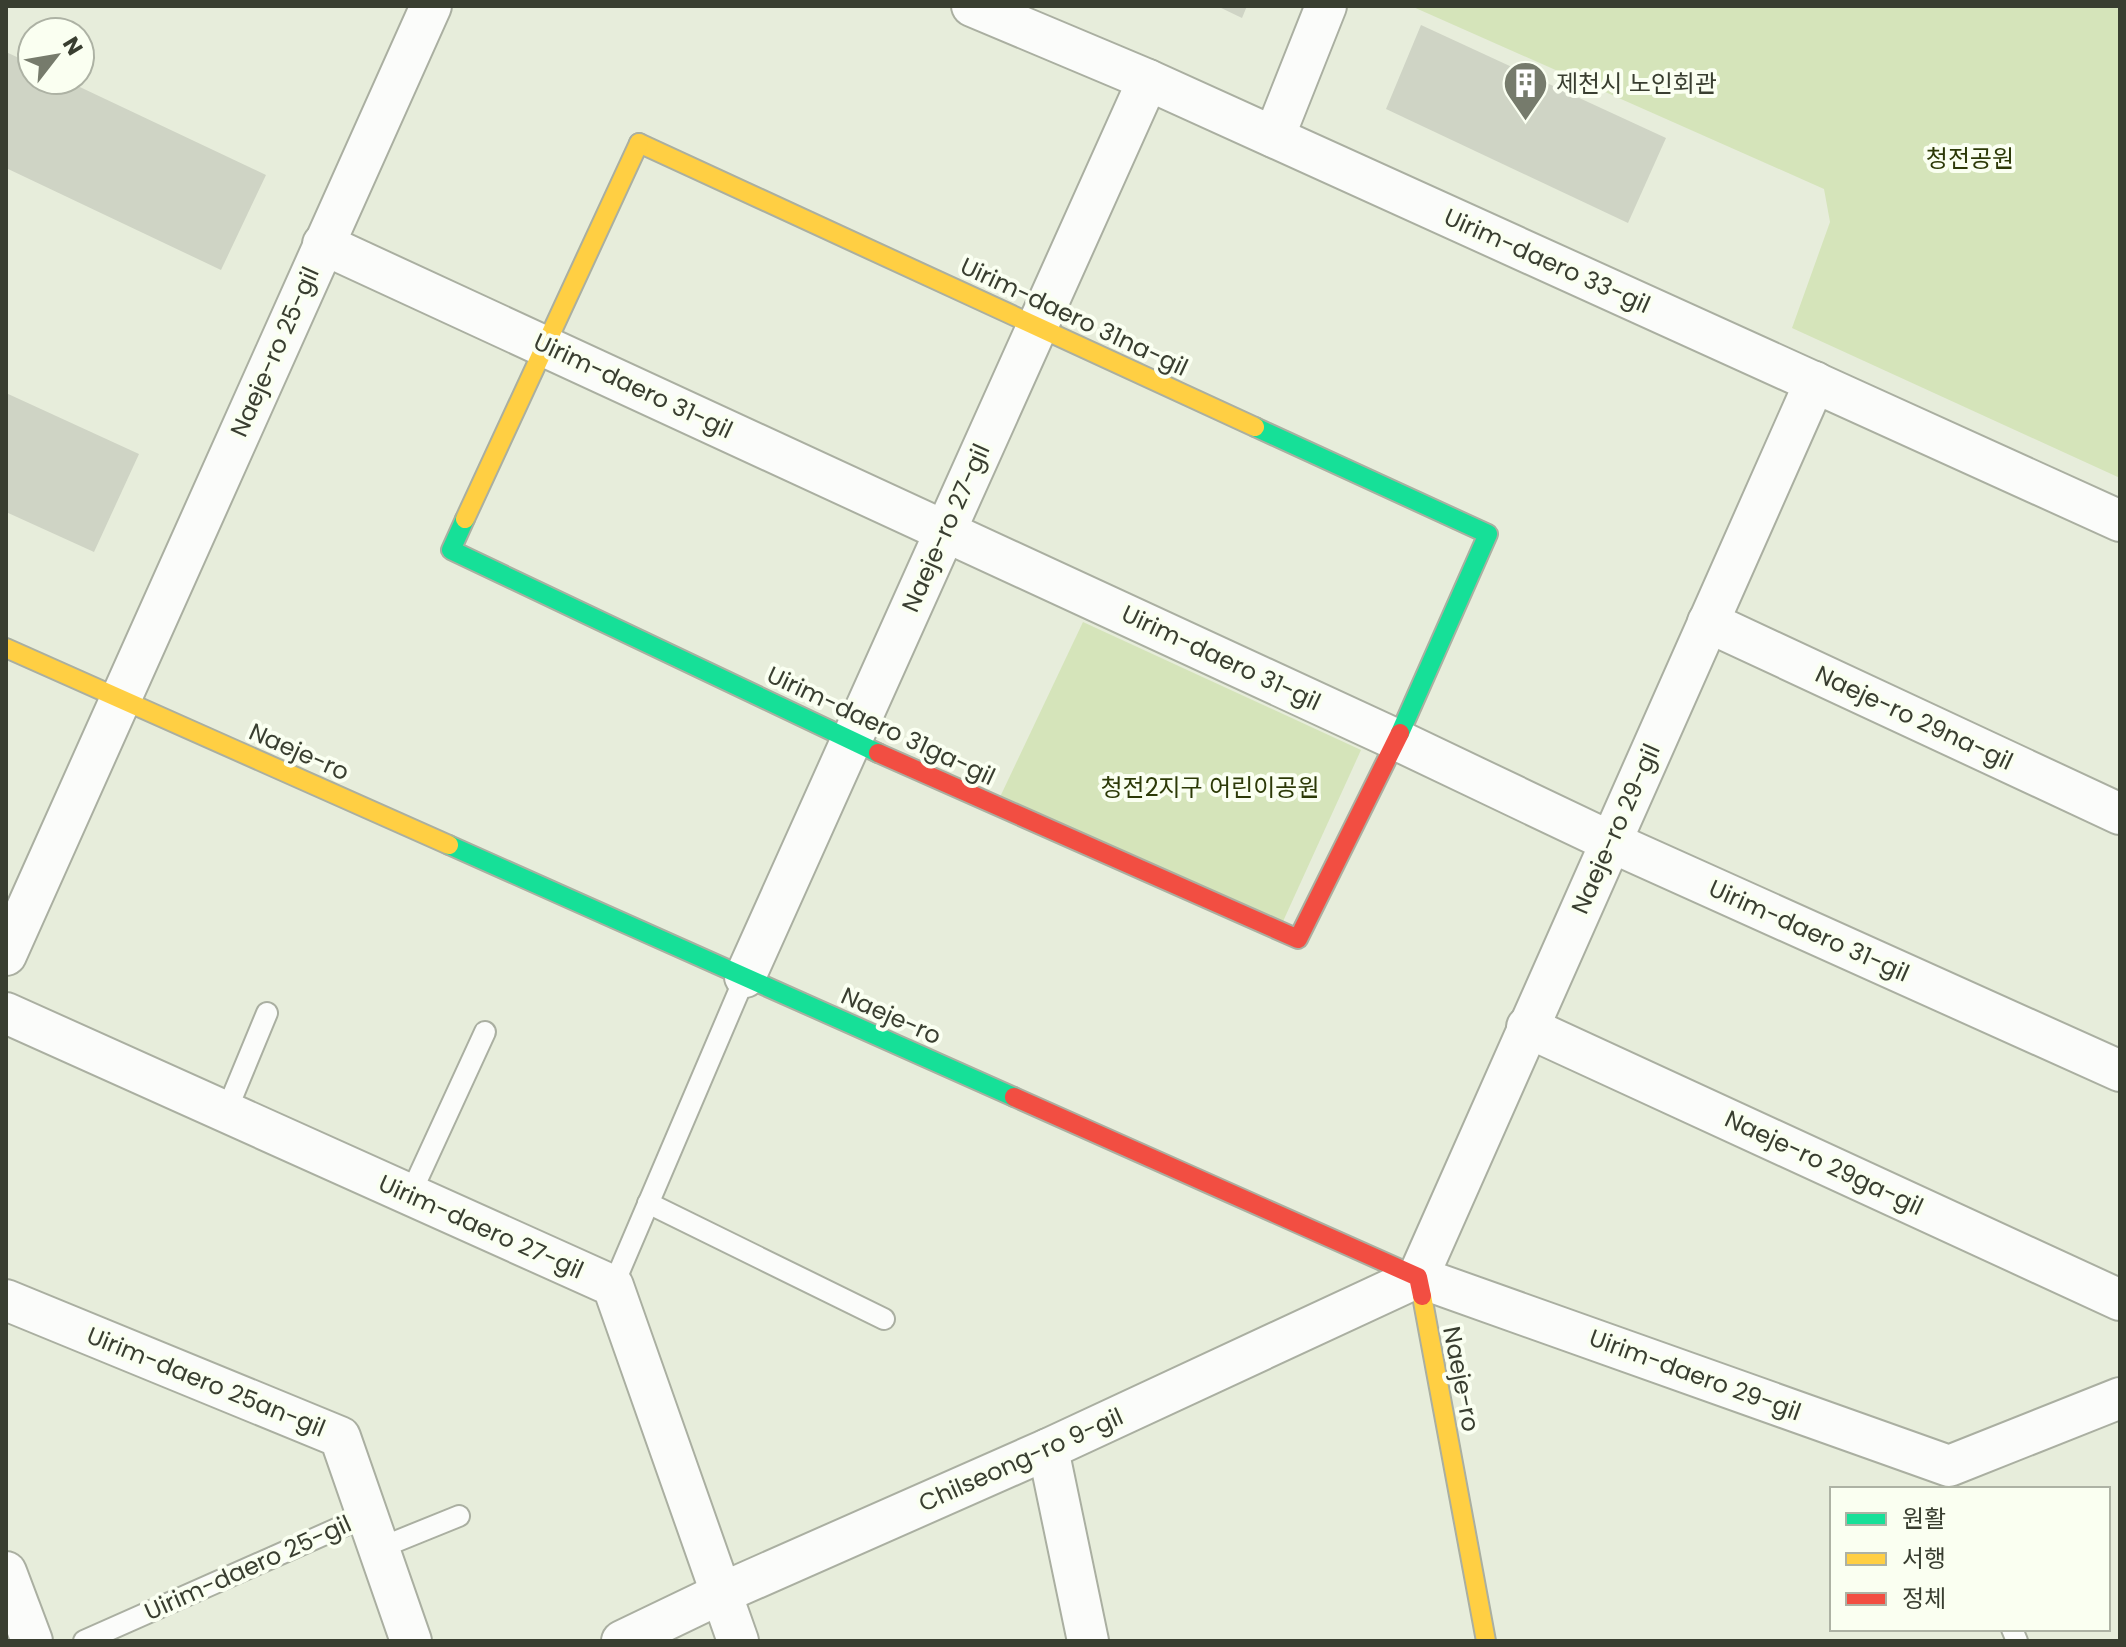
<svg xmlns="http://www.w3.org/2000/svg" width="2126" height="1647" font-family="Poppins,'Noto Sans KR',sans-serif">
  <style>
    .green { fill: #d5e4ba }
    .building { fill: #cfd4c5 }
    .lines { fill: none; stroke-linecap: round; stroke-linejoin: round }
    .lane-casing { stroke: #aaafa1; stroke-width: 24 }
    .street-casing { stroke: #aaafa1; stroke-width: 44 }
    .fast-casing { stroke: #aaafa1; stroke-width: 22 }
    .slow-casing { stroke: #aaafa1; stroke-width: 22 }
    .jam-casing { stroke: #aaafa1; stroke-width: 22 }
    .lane { stroke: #fbfcfa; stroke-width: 20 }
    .street { stroke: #fbfcfa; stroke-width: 40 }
    .fast { stroke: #16e098; stroke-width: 18 }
    .slow { stroke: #ffcf43; stroke-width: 18 }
    .jam { stroke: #f24e42; stroke-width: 18 }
    .labels { text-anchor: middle; stroke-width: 8; stroke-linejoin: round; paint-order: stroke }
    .poi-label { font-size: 24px; fill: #393e30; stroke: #fafff1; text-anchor: start }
    .park-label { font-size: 24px; fill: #2c3907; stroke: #fafff1 }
    .street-label { font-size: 24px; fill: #393e30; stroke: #fafff1 }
  </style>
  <rect width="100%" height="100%" fill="#e7eddb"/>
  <g class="green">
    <polygon points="1411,6 2120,6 2120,478 1792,328 1830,222 1824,189"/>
    <polygon points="1083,622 1361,750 1280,928 1000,797"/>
  </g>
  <g class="building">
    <polygon points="1217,6 1247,6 1242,18"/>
    <polygon points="1421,25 1666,138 1628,223 1386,109"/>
    <polygon points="6,52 32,64 32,80 65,80 266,175 221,270 6,168"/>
    <polygon points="6,393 139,454 94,552 6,512"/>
  </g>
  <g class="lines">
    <defs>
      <g id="lane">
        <polyline points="226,1112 267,1013"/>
        <polyline points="410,1195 485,1032"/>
        <polyline points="648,1203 884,1319"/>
        <polyline points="613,1286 745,977"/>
        <polyline points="380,1548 459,1516"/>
        <polyline points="2012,1629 2017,1641"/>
        <polyline points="84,1641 368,1515"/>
      </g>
      <g id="street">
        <polyline points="972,6 1148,80 2120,521"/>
        <polyline points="1274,137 1326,6"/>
        <polyline points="323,244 1397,740 1611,842 2120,1071"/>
        <polyline points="1708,622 2120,814"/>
        <polyline points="6,955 431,6"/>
        <polyline points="745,977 1148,80"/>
        <polyline points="6,1013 613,1286 738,1641"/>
        <polyline points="1527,1027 2120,1300"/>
        <polyline points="1418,1277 1815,382"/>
        <polyline points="1418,1277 1949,1466 2120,1398"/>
        <polyline points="6,1300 340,1437 411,1641"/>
        <polyline points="1048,1449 1088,1641"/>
        <polyline points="6,1572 32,1641"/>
        <polyline points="622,1641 722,1593 1048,1449 1418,1277"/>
      </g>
      <g id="fast">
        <polyline points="1255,427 1488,534 1400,733"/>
        <polyline points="465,519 451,550 878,753"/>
        <polyline points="449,845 1014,1097"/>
      </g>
      <g id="slow">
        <polyline points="639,143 1255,427"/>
        <polyline points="465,519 639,143"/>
        <polyline points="6,648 449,845"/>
        <polyline points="1422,1296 1486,1641"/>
      </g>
      <g id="jam">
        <polyline points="878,753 1298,939 1400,733"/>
        <polyline points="1014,1097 1418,1277 1422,1296"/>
      </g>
    </defs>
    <use href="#lane" class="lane-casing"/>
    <use href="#street" class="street-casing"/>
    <use href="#fast" class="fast-casing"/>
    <use href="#slow" class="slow-casing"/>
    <use href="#jam" class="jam-casing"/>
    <use href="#lane" class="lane"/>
    <use href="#street" class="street"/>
    <use href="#fast" class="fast"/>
    <use href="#slow" class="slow"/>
    <use href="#jam" class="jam"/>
  </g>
  <defs>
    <symbol id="building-pin" viewBox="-11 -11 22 30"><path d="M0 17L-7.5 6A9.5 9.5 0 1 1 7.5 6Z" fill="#767b6c" stroke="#fafff1"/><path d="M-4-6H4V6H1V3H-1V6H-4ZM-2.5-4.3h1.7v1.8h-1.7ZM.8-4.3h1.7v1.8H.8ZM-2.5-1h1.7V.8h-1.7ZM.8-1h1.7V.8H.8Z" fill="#fff"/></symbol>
  </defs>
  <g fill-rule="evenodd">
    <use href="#building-pin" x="1500" y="58" width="51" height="69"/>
  </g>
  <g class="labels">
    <g class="poi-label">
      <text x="1556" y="92">제천시 노인회관</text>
    </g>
    <g class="park-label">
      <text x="1970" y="167">청전공원</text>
      <text x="1210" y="796">청전2지구 어린이공원</text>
    </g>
    <g class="street-label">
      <text transform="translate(1547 261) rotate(24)" y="8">Uirim-daero 33-gil</text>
      <text transform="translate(1074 317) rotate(25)" y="8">Uirim-daero 31na-gil</text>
      <text transform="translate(275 352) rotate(-66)" y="8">Naeje-ro 25-gil</text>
      <text transform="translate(633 386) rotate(25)" y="8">Uirim-daero 31-gil</text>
      <text transform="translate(946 528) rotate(-66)" y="8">Naeje-ro 27-gil</text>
      <text transform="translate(1221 658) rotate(25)" y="8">Uirim-daero 31-gil</text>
      <text transform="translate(1914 718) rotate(25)" y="8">Naeje-ro 29na-gil</text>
      <text transform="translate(881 726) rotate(25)" y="8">Uirim-daero 31ga-gil</text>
      <text transform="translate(299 752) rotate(24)" y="8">Naeje-ro</text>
      <text transform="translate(1616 829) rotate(-66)" y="8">Naeje-ro 29-gil</text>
      <text transform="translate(1809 931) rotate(24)" y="8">Uirim-daero 31-gil</text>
      <text transform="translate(891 1016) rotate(24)" y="8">Naeje-ro</text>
      <text transform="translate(1824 1163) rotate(25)" y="8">Naeje-ro 29ga-gil</text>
      <text transform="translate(481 1227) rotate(24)" y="8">Uirim-daero 27-gil</text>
      <text transform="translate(1695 1375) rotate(20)" y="8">Uirim-daero 29-gil</text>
      <text transform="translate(1461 1379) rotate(79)" y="8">Naeje-ro</text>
      <text transform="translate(206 1382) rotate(22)" y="8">Uirim-daero 25an-gil</text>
      <text transform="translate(1021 1460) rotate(-24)" y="8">Chilseong-ro 9-gil</text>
      <text transform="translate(248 1568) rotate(-24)" y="8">Uirim-daero 25-gil</text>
    </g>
  </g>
  <rect width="2126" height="1647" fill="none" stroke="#393e30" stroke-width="16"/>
  <rect x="1830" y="1487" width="280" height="144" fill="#fafff1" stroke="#adb2a4" stroke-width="2"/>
  <rect x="1846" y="1513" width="40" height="12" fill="#16e098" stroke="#adb2a4" stroke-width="2"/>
  <text x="1902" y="1527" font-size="24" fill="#393e30">원활</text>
  <rect x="1846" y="1553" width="40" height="12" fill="#ffcf43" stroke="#adb2a4" stroke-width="2"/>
  <text x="1902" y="1567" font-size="24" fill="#393e30">서행</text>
  <rect x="1846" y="1593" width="40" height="12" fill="#f24e42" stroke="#adb2a4" stroke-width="2"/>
  <text x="1902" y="1607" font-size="24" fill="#393e30">정체</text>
  <g transform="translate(56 56) rotate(59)"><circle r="38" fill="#fafff1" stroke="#adb2a4" stroke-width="2"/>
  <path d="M0-6L14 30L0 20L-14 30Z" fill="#767b6c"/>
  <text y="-12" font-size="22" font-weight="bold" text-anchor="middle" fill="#393e30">N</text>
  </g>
</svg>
